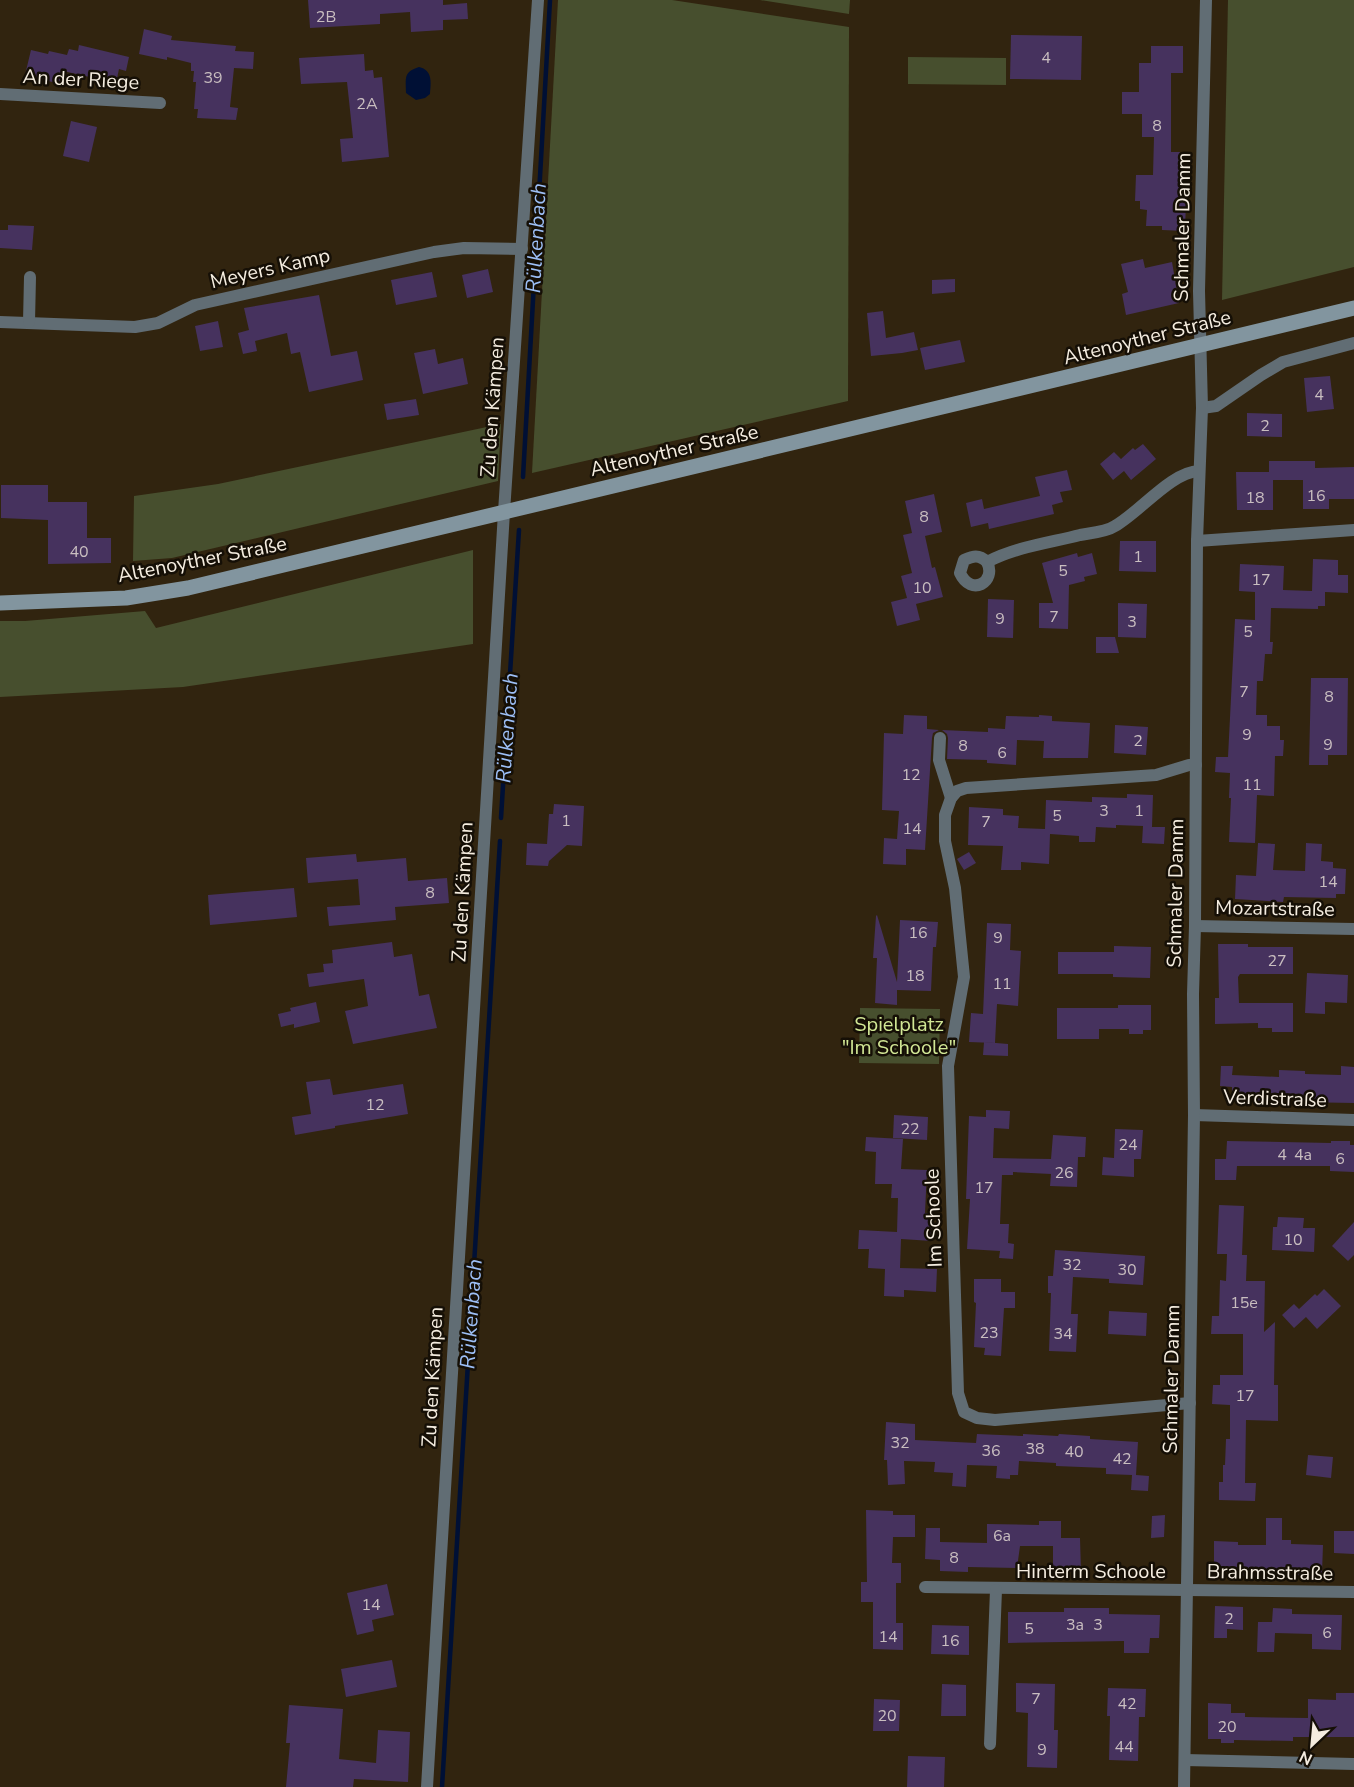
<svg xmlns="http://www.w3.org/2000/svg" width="1354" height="1787" font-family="'Nunito Sans',sans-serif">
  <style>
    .green { fill: #474f2e }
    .water { fill: #001035 }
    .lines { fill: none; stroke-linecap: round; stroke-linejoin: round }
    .stream { stroke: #001035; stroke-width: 4.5 }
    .building { fill: #46325e }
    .street { stroke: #616d74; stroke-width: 12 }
    .secondary { stroke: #82959f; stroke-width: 15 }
    .labels { text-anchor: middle; stroke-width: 5; stroke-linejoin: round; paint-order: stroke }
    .number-label { font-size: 16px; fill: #c9bec0 }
    .street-label { font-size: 20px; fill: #f5ede0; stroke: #150f06 }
    .park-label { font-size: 20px; fill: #d2e795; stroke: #150f06 }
    .water-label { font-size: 21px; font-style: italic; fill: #9dbff6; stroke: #150f06 }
  </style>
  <rect width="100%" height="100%" fill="#31240f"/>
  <g class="green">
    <polygon points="558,0 672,0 849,27 848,401 532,473"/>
    <polygon points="760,0 850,0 849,14"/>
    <polygon points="1228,0 1354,0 1354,267 1222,300"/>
    <polygon points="908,57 1006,58 1006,85 908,84"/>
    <polygon points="501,424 498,481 172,558 133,561 134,496 218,484"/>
    <polygon points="473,550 473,644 183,687 0,697 0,621 25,621 145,611 156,628"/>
    <polygon points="860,1008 940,1009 939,1064 859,1063"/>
  </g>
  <path class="water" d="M419,67c14,3 12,16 11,27l-5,4 -9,2 -10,-7c0,-15 -3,-21 13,-26z"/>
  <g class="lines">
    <g class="stream">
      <polyline points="523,477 550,0"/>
      <polyline points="501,818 519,530"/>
      <polyline points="442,1787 500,841"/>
    </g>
  </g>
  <g class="building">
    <polygon points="308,0 443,0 443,5 467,3 468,19 443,20 443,30 411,32 410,12 380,14 380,24 310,28"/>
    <polygon points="144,29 172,36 171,40 236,46 235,51 254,52 253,69 234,68 230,107 238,108 236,120 197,118 198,109 194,109 196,82 193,82 194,71 191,71 191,63 167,57 167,60 139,54"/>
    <polygon points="1011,35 1082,36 1081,80 1010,79"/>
    <polygon points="79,45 129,57 126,71 119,69 116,83 63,71 60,84 25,75 31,50 48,54 49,51 67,55 69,49 78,51"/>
    <polygon points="1151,46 1183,46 1183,73 1171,73 1171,152 1180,152 1179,200 1186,200 1185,231 1162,230 1162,226 1146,226 1147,210 1140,209 1140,201 1135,201 1136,175 1153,175 1154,137 1142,137 1142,114 1122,114 1122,92 1139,92 1139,63 1151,63"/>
    <polygon points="364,54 365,71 373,70 374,78 382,77 389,157 342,162 340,139 353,138 347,82 301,84 299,58"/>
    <polygon points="71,121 97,127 89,162 63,156"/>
    <polygon points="8,225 34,226 32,250 0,248 0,230 8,230"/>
    <polygon points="1143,259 1145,268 1172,262 1179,303 1126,315 1122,294 1128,292 1121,264"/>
    <polygon points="488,269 493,292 467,298 462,275"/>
    <polygon points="432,272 437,297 396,305 391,280"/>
    <polygon points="955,279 955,292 932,294 932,280"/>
    <polygon points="319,295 331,356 357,351 363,380 309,392 300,352 291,354 287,333 255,341 257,351 243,354 238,333 249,330 244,308"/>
    <polygon points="883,311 886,338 914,332 918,350 902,353 871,356 867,313"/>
    <polygon points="218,321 223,347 200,351 195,326"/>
    <polygon points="960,340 965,362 925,370 920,348"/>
    <polygon points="435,349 438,364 463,358 468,384 423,394 414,353"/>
    <polygon points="1330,376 1334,409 1307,412 1304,378"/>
    <polygon points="416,399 419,415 387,420 384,404"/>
    <polygon points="1247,413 1282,414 1282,437 1247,436"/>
    <polygon points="1143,444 1156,459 1131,480 1124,471 1113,480 1100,464 1114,452 1121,459 1133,448 1135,450"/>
    <polygon points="1269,461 1315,461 1315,468 1354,467 1354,499 1329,499 1329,509 1303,509 1303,480 1273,480 1273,510 1237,510 1236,472 1269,472"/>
    <polygon points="1067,470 1072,490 1060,492 1063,502 1052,505 1054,514 989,529 988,523 971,527 966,503 982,499 984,509 1040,496 1035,477"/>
    <polygon points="1,485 48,485 48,502 87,502 87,538 111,538 111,563 48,564 48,520 1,518"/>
    <polygon points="934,494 942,532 925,536 932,568 935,567 943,597 916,604 920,620 897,626 891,602 907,598 901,576 912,573 903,535 912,533 905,501"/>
    <polygon points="1120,541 1156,541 1156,572 1119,571"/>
    <polygon points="1077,553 1078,557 1092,553 1097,574 1084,577 1085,581 1069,585 1068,629 1039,628 1039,603 1053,603 1042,563"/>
    <polygon points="1313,559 1338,560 1338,575 1348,575 1348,593 1325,592 1325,606 1318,606 1318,609 1271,608 1270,642 1273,642 1272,654 1265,654 1263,681 1257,681 1256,715 1267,715 1267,726 1280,726 1280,740 1284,740 1283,756 1275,756 1274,796 1257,795 1255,843 1229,842 1231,798 1229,798 1230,773 1215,772 1216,757 1228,757 1235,619 1255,620 1255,592 1239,591 1240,564 1284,566 1283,590 1312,591"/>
    <polygon points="988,599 1014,600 1013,638 987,637"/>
    <polygon points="1118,603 1147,604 1146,638 1118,637"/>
    <polygon points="1096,637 1115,637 1119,653 1096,653"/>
    <polygon points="1311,678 1348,678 1347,755 1328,755 1328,765 1309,765"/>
    <polygon points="904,715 927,716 927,729 939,730 933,733 932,738 925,850 906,849 906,865 883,864 884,838 897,839 899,811 882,810 884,733 903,734"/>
    <polygon points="1039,715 1052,716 1052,721 1090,723 1088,758 1043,758 1044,741 1017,740 1016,765 987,763 987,760 947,759 948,738 947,734 942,730 988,732 988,728 1005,729 1006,716 1039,717"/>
    <polygon points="1115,725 1148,727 1146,755 1114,753"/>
    <polygon points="1127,794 1153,795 1152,827 1165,827 1164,844 1142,843 1143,826 1116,825 1116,828 1096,827 1095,842 1079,842 1079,836 1050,834 1049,864 1021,862 1021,870 1001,870 1003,846 968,845 969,807 1003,809 1003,815 1019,816 1018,828 1045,829 1046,800 1092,802 1092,797 1127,798"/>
    <polygon points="554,804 584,806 582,846 567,845 549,861 548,866 526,865 527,843 547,844 549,814 553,814"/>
    <polygon points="1258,843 1275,844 1273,870 1305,871 1306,843 1322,844 1321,861 1333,862 1333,868 1346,869 1345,894 1336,894 1336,898 1284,897 1283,902 1235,899 1236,875 1256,876"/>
    <polygon points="969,852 976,863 964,870 957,859"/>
    <polygon points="356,854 357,862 406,858 408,881 447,878 449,903 395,907 396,920 329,926 327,907 360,905 358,879 308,883 306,858"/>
    <polygon points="294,888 297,917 210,925 208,895"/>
    <polygon points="877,915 897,982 900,920 938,922 936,947 933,947 931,991 897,990 897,1005 875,1003 877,958 873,958 876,916"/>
    <polygon points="987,923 1011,924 1010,950 1021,951 1018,1006 997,1004 995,1043 969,1042 971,1013 983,1014"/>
    <polygon points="392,942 394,957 412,954 419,996 429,994 437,1028 353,1044 345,1011 368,1006 364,979 309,987 307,974 324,972 323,964 333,963 332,950"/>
    <polygon points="1218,944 1248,944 1248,947 1293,947 1293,974 1240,974 1238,977 1239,1003 1293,1003 1293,1032 1272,1032 1272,1028 1258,1028 1258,1023 1215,1024 1215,998 1219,998"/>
    <polygon points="1114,946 1151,947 1150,978 1113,977 1113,974 1058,974 1058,952 1114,952"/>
    <polygon points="1307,973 1348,975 1347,1003 1325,1002 1325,1014 1305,1013"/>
    <polygon points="316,1002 320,1022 294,1028 294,1024 281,1027 278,1014 291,1011 290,1008"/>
    <polygon points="1118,1005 1151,1005 1151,1030 1143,1030 1143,1034 1129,1034 1129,1029 1099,1029 1099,1039 1057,1039 1057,1008 1118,1008"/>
    <polygon points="984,1042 1008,1044 1008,1056 983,1055"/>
    <polygon points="1221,1066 1233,1066 1232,1075 1279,1077 1279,1070 1305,1071 1305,1074 1341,1075 1341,1066 1354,1067 1354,1103 1298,1102 1298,1094 1267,1093 1267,1102 1232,1100 1232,1078 1232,1087 1220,1086"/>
    <polygon points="330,1079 333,1095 403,1084 408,1114 335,1126 335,1128 295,1135 292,1117 311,1114 306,1082"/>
    <polygon points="986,1110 1010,1111 1009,1129 994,1128 993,1158 1051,1159 1053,1135 1086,1137 1085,1157 1078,1157 1077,1187 1050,1186 1051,1174 1013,1172 1013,1175 1002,1175 1000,1224 1009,1224 1008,1243 1014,1244 1013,1259 999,1258 1000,1251 967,1249 970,1199 966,1199 969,1116 986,1117"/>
    <polygon points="894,1115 928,1117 927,1140 893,1138"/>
    <polygon points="1115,1129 1143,1130 1141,1159 1134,1159 1134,1177 1102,1175 1103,1157 1114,1158"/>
    <polygon points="866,1137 903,1139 901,1169 927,1170 925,1213 933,1213 932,1241 901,1239 900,1268 937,1269 936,1292 904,1290 904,1297 884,1296 885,1269 868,1268 869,1249 858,1249 859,1230 897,1232 898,1198 891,1198 892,1184 875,1184 876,1152 865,1151"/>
    <polygon points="1227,1141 1331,1143 1331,1141 1350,1141 1350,1145 1354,1145 1354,1172 1330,1171 1330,1166 1237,1166 1236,1180 1215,1180 1215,1159 1226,1159"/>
    <polygon points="1219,1205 1244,1206 1242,1255 1247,1255 1246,1281 1265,1281 1264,1332 1275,1322 1274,1385 1278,1385 1278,1421 1246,1420 1245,1483 1256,1483 1255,1501 1219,1500 1219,1482 1223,1482 1223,1465 1225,1465 1226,1439 1230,1439 1230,1405 1212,1404 1213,1385 1220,1385 1220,1375 1243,1375 1243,1334 1211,1334 1212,1316 1219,1316 1220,1280 1226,1281 1227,1254 1217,1254"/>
    <polygon points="1278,1217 1304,1218 1303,1228 1315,1228 1314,1252 1272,1250 1273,1227 1277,1227"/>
    <polygon points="1354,1222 1354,1255 1348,1261 1332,1246"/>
    <polygon points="1055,1250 1145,1256 1143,1285 1109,1283 1109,1279 1073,1277 1071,1314 1078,1314 1076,1352 1049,1351 1051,1293 1048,1293 1048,1276 1053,1276"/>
    <polygon points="974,1279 1001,1279 1001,1292 1015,1292 1015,1308 1004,1308 1001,1356 984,1355 985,1348 974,1347 976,1303 974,1302"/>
    <polygon points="1324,1289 1341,1306 1317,1329 1306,1317 1294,1328 1282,1315 1294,1304 1305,1315 1299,1309 1315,1294 1317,1296"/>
    <polygon points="1109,1311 1147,1313 1146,1336 1108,1334"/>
    <polygon points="886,1422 915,1424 915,1440 976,1443 977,1434 1023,1436 1023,1434 1058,1436 1059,1434 1090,1436 1090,1439 1138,1442 1136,1475 1149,1476 1148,1491 1131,1490 1132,1475 1106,1474 1106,1468 1056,1466 1056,1463 1019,1461 1018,1475 1010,1475 1010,1479 996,1478 997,1466 967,1465 966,1487 952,1486 953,1473 934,1472 935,1462 904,1461 905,1484 888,1485 887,1460 884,1460"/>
    <polygon points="1308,1455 1333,1457 1331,1478 1306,1475"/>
    <polygon points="866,1510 893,1511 893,1515 915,1515 915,1537 893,1537 892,1563 901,1563 901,1583 896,1583 896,1623 903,1623 903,1650 873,1649 873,1602 861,1602 861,1582 867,1582"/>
    <polygon points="1165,1515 1164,1537 1151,1538 1152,1516"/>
    <polygon points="1266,1518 1282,1518 1282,1540 1291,1540 1291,1544 1323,1545 1322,1573 1310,1572 1310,1576 1292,1575 1292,1572 1259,1571 1259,1576 1237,1576 1237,1572 1214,1571 1214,1541 1238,1542 1238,1545 1266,1545"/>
    <polygon points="1039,1521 1061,1521 1061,1538 1080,1538 1081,1572 1053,1572 1053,1546 1020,1546 1017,1568 968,1567 968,1572 940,1571 940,1560 925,1559 926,1528 940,1528 940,1542 987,1543 987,1524 1039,1525"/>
    <polygon points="1334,1531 1354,1531 1354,1554 1334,1553"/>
    <polygon points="387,1584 394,1615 372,1620 374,1631 357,1635 347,1593"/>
    <polygon points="1215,1606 1243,1607 1243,1630 1227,1629 1227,1638 1214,1638"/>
    <polygon points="1064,1608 1109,1608 1109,1614 1160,1615 1159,1638 1150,1638 1149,1653 1124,1653 1124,1641 1008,1643 1008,1612 1064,1612"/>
    <polygon points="1273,1608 1292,1609 1292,1614 1342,1615 1341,1650 1312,1649 1312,1634 1275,1633 1274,1652 1257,1652 1258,1622 1272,1622"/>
    <polygon points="932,1625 969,1626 969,1655 931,1654"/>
    <polygon points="392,1660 397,1687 346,1697 341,1669"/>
    <polygon points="1016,1683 1055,1684 1054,1730 1058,1730 1057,1768 1027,1767 1028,1713 1016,1712"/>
    <polygon points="942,1684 966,1685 966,1716 941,1716"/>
    <polygon points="1108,1688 1146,1689 1145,1717 1139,1717 1138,1761 1109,1760 1110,1716 1107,1716"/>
    <polygon points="1336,1693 1354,1693 1354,1737 1293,1737 1293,1741 1234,1740 1234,1743 1221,1743 1221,1739 1208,1739 1208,1703 1231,1704 1231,1713 1245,1713 1245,1717 1308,1718 1308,1699 1336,1700"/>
    <polygon points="874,1699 900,1700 899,1731 873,1731"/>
    <polygon points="289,1705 343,1709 339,1759 376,1763 378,1730 410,1732 408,1782 354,1779 353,1787 286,1787 290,1743 286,1743"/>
    <polygon points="908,1756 945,1757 944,1787 907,1787"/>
  </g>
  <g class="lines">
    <g class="street">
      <polyline points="0,94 160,103"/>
      <polyline points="0,322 135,327 158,323 195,305 434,252 464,248 522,249"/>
      <polyline points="29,322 30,277"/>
      <polyline points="1202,408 1216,406 1261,375 1283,362 1354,343"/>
      <polyline points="1197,541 1354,530"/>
      <path d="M987,562c-8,-8 -14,-6 -23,-2l-4,13c11,24 37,9 27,-11 29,-15 61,-19 93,-27 11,-2 26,-3 35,-9 25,-14 56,-54 84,-55"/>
      <polyline points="940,738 939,760 951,798"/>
      <polyline points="1195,926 1354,929"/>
      <polyline points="1194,1115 1354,1120"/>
      <polyline points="1190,1403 995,1420 977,1418 964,1412 958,1393 948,1066 964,977 955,888 945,841 945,815 951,798 957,791 966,788 1156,775 1189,765 1196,765"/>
      <polyline points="925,1587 1354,1592"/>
      <polyline points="990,1744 996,1590"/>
      <polyline points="1185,1760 1354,1764"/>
      <polyline points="427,1787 504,512 538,0"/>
      <polyline points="1184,1787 1194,1115 1193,994 1195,926 1197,541 1202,408 1199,291 1206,0"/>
    </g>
    <polyline class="secondary" points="0,603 126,598 188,588 1354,308"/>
  </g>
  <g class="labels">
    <g class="number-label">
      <text x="326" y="22">2B</text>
      <text x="1046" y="63">4</text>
      <text x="213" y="83">39</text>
      <text x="367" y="109">2A</text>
      <text x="1157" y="131">8</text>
      <text x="1319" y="400">4</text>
      <text x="1265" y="431">2</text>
      <text x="1316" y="501">16</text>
      <text x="1255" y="503">18</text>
      <text x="924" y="522">8</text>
      <text x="79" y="557">40</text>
      <text x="1138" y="562">1</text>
      <text x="1063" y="576">5</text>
      <text x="1261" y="585">17</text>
      <text x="922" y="593">10</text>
      <text x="1054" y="622">7</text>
      <text x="1000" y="624">9</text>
      <text x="1132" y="627">3</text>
      <text x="1248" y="637">5</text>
      <text x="1244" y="697">7</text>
      <text x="1329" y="702">8</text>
      <text x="1247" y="740">9</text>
      <text x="1138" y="746">2</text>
      <text x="1328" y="750">9</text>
      <text x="963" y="751">8</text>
      <text x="1002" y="758">6</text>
      <text x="911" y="780">12</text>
      <text x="1252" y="790">11</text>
      <text x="1104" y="816">3</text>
      <text x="1139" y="816">1</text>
      <text x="1057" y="821">5</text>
      <text x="566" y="826">1</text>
      <text x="986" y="827">7</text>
      <text x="912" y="834">14</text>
      <text x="1328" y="887">14</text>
      <text x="430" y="898">8</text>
      <text x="918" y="938">16</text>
      <text x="998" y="943">9</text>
      <text x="1277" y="966">27</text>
      <text x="915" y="981">18</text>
      <text x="1002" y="989">11</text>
      <text x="375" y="1110">12</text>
      <text x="910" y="1134">22</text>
      <text x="1128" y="1150">24</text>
      <text x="1282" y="1160">4</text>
      <text x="1303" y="1160">4a</text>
      <text x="1340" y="1164">6</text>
      <text x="1064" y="1178">26</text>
      <text x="984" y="1193">17</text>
      <text x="1293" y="1245">10</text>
      <text x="1072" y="1270">32</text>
      <text x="1127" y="1275">30</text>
      <text x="1244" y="1308">15e</text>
      <text x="989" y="1338">23</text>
      <text x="1063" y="1339">34</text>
      <text x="1245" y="1401">17</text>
      <text x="900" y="1448">32</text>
      <text x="1035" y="1454">38</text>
      <text x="991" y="1456">36</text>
      <text x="1074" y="1457">40</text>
      <text x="1122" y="1464">42</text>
      <text x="1002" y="1541">6a</text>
      <text x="954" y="1563">8</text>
      <text x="371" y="1610">14</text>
      <text x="1229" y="1624">2</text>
      <text x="1075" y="1630">3a</text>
      <text x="1098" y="1630">3</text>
      <text x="1029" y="1634">5</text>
      <text x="1327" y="1638">6</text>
      <text x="888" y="1642">14</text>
      <text x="950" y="1646">16</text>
      <text x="1036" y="1704">7</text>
      <text x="1127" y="1709">42</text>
      <text x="887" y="1721">20</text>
      <text x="1227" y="1732">20</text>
      <text x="1124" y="1752">44</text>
      <text x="1042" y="1755">9</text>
    </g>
    <g class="street-label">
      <text transform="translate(81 79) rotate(3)" y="7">An der Riege</text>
      <text transform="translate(1182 227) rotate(-89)" y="7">Schmaler Damm</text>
      <text transform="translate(270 268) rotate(-13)" y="7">Meyers Kamp</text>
      <text transform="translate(1147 337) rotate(-14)" y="7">Altenoyther Straße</text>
      <text transform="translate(492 407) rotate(-86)" y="7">Zu den Kämpen</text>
      <text transform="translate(674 450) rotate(-13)" y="7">Altenoyther Straße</text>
      <text transform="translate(202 559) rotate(-11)" y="7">Altenoyther Straße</text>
      <text transform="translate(462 892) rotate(-87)" y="7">Zu den Kämpen</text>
      <text transform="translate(1175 893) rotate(-89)" y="7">Schmaler Damm</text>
      <text transform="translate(1275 908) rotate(1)" y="7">Mozartstraße</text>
      <text transform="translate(1275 1098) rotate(2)" y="7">Verdistraße</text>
      <text transform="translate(933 1218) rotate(-92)" y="7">Im Schoole</text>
      <text transform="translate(432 1377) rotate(-87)" y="7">Zu den Kämpen</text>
      <text transform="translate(1171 1379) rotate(-89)" y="7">Schmaler Damm</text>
      <text x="1091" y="1578">Hinterm Schoole</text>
      <text transform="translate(1270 1572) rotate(1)" y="7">Brahmsstraße</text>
    </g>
    <g class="park-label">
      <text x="899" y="1031">Spielplatz<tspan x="899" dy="23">"Im Schoole"</tspan></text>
    </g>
    <g class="water-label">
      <text transform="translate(536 238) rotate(-87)" y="7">Rülkenbach</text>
      <text transform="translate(507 728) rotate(-86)" y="7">Rülkenbach</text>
      <text transform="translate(471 1314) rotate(-86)" y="7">Rülkenbach</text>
    </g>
  </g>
  <g transform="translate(1312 1745) rotate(206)" stroke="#150f06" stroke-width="4.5" paint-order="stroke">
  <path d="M0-4.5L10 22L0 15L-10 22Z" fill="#f5ede0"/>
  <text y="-9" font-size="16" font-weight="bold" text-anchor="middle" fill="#f5ede0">N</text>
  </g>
</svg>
